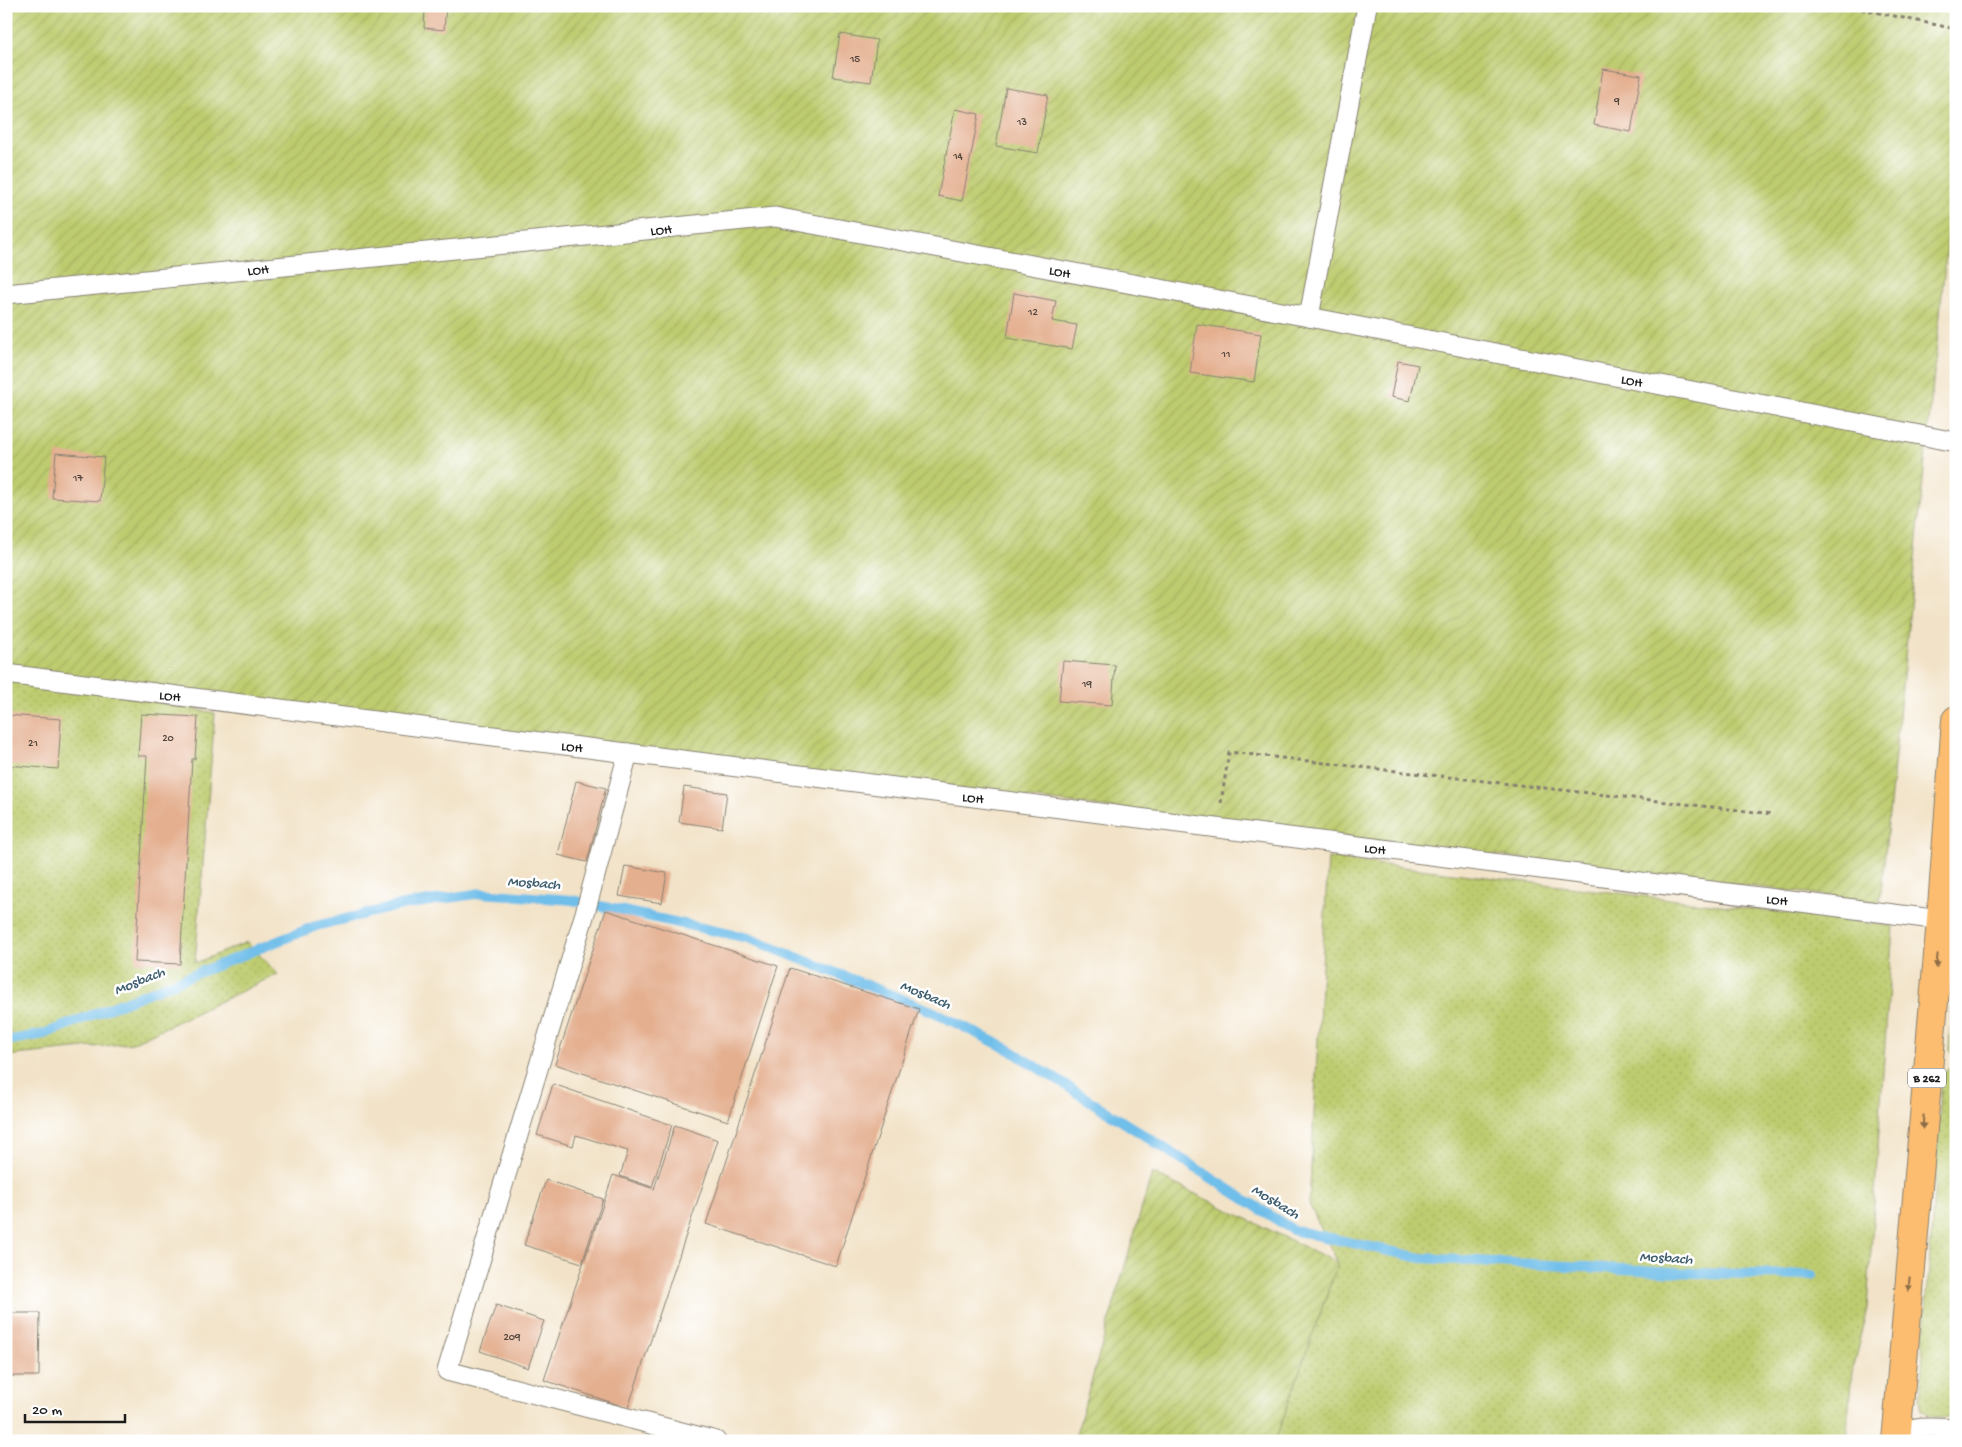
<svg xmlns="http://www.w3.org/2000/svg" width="1962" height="1447" font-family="'Gochi Hand',sans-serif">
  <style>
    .grass { fill: url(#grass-dots); stroke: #6d7446 }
    .garden { fill: url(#garden-furrows); stroke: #6d7446 }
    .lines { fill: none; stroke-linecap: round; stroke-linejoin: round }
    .stream { stroke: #6fbeea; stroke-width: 10 }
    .building { fill: #e4af8f }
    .lane-casing { stroke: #878072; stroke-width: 21 }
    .primary-casing { stroke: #878072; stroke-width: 30 }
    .path { stroke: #878072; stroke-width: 3; stroke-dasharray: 4 4; stroke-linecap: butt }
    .lane { stroke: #fff; stroke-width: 19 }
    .primary { stroke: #fcbd6f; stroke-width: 28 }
    .oneway { fill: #8c6c46 }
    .labels { text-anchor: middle; stroke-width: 5; stroke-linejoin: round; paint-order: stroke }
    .number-label { font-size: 11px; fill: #4e4139 }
    .shield { fill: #fff; stroke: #606060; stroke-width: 1 }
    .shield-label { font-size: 12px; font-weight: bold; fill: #1c1c1c }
    .street-label { font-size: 14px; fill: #1c1c1c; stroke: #fff }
    .water-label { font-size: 15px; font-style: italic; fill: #3d5d6e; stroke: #fff }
  </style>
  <defs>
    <pattern id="grass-dots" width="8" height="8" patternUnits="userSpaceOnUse" patternTransform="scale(1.25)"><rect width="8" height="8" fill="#becc6f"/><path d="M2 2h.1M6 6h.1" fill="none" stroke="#a3af60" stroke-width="1.8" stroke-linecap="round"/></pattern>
    <pattern id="garden-furrows" width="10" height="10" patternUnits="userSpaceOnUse" patternTransform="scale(1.25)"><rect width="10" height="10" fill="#becc6f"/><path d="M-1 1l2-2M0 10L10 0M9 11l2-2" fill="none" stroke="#a3af60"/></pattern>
  </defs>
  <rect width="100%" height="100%" fill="#fff"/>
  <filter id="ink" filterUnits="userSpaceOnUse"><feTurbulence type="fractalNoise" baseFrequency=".02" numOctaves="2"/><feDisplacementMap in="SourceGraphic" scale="10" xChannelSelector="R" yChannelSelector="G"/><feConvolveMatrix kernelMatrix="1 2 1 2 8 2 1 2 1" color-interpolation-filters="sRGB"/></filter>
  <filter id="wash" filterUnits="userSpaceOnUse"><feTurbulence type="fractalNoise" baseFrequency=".0096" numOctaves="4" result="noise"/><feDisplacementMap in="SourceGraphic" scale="20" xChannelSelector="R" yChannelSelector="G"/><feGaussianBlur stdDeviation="1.12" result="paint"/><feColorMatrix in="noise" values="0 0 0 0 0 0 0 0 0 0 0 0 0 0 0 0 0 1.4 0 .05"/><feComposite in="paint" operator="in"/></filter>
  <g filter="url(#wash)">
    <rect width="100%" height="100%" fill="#f2e3c8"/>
    <g class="grass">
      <polygon points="6,673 215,713 195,963 247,942 278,974 132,1043 6,1056"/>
      <polygon points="1328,858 1893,926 1867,1308 1852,1371 1846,1441 1275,1441 1338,1263 1309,1204"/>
      <polygon points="1956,949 1956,1060 1949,1050"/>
      <path d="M1948,1068l8,5v345c-13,0 -24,1 -34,-7l-2,-11 22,-325z"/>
    </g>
    <g class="garden">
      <polygon points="6,6 1956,6 1956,157 1880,902 6,673"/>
      <polygon points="1152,1173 1338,1263 1275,1441 1074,1441"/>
    </g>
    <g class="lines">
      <polyline class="stream" points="6,1041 44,1034 316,926 398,906 481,893 572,900 748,938 934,1012 1010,1050 1293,1230 1421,1258 1695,1273 1812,1275"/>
    </g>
    <g id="blocks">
      <g class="building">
        <polygon points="425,6 446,6 444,30 424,28"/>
        <polygon points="840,34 877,40 871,82 833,77"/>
        <polygon points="1603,69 1641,75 1631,132 1594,125"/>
        <polygon points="1006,88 1048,95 1038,153 996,146"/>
        <polygon points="955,109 979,114 962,201 938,196"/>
        <polygon points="1014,293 1056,301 1052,321 1077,325 1072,349 1007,338"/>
        <polygon points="1197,324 1261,334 1254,382 1190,373"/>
        <polygon points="1398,361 1418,365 1410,401 1391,397"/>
        <polygon points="56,453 104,457 100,501 52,498"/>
        <polygon points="1063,661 1115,665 1112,705 1059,701"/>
        <polygon points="141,714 198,717 195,759 192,759 180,964 135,962 147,756 138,756"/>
        <polygon points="6,715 61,719 58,769 6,765"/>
        <polygon points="576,781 606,788 587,862 558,855"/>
        <polygon points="684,787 727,793 722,828 679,822"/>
        <polygon points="625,866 667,873 662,903 619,896"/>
        <polygon points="606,910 778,966 728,1121 555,1064"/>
        <polygon points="790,968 919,1009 836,1266 706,1224"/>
        <polygon points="553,1084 672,1125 652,1187 620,1176 628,1151 576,1135 573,1146 537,1135"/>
        <polygon points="675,1125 718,1140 628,1408 544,1380 613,1175 654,1189"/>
        <polygon points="546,1180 603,1199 582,1263 524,1245"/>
        <polygon points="496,1305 544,1321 528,1368 480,1351"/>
        <polygon points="6,1313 40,1313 39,1376 6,1376"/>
      </g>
    </g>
  </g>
  <g filter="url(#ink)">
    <use href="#blocks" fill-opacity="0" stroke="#878072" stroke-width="1"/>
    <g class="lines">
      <defs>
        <g id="lane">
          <polyline points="6,294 775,217 1309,317 1956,442"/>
          <polyline points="1309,317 1367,6"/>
          <polyline points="6,674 1941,920"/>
          <polyline points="628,753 585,913 447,1371 716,1441"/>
          <path d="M1896,1435c19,-11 39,-8 60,-7"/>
        </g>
        <polyline id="primary" points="1896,1441 1941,920 1956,720"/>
      </defs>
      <use href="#lane" class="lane-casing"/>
      <use href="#primary" class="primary-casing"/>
      <g class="path">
        <polyline points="1846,6 1956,29"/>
        <polyline points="1221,803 1229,752 1773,814"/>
      </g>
      <use href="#lane" class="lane"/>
      <use href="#primary" class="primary"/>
    </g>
    <defs><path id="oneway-solid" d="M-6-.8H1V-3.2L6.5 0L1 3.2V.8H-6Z" transform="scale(1.25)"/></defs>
    <g class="oneway">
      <use href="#oneway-solid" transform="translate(1937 961) rotate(95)"/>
      <use href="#oneway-solid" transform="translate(1923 1122) rotate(95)"/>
      <use href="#oneway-solid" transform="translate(1909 1284) rotate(95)"/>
    </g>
  </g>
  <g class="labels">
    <g class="number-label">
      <text x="855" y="62">15</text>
      <text x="1617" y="104">9</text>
      <text x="1022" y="125">13</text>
      <text x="958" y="159">14</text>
      <text x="1033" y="315">12</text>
      <text x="1226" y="357">11</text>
      <text x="78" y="481">17</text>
      <text x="1087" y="687">19</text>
      <text x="168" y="741">20</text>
      <text x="33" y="746">21</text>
      <text x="512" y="1340">209</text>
    </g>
    <rect class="shield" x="1908" y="1068.5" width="38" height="19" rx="4"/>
    <g class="shield-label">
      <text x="1927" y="1082">B 262</text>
    </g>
    <g class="street-label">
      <text transform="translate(661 229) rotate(-6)" y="5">LOH</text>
      <text transform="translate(258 269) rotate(-6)" y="5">LOH</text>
      <text transform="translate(1060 271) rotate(11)" y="5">LOH</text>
      <text transform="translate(1632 380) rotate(11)" y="5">LOH</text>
      <text transform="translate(170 695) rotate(7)" y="5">LOH</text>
      <text transform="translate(572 746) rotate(7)" y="5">LOH</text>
      <text transform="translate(973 797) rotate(7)" y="5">LOH</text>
      <text transform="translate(1375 848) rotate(7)" y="5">LOH</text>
      <text transform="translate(1777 899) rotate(7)" y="5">LOH</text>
    </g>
    <g class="water-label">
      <text transform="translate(534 882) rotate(4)" y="5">Mosbach</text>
      <text transform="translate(139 980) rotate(-22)" y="5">Mosbach</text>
      <text transform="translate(926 994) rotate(23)" y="5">Mosbach</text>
      <text transform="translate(1276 1201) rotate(31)" y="5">Mosbach</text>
      <text transform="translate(1666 1257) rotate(3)" y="5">Mosbach</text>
    </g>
  </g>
  <rect width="1962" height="1447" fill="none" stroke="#fff" stroke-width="25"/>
  <path d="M25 1414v8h100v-8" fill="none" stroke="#1c1c1c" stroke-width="2.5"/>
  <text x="32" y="1414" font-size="15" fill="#1c1c1c" stroke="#ffffff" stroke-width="4" paint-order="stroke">20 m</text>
</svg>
